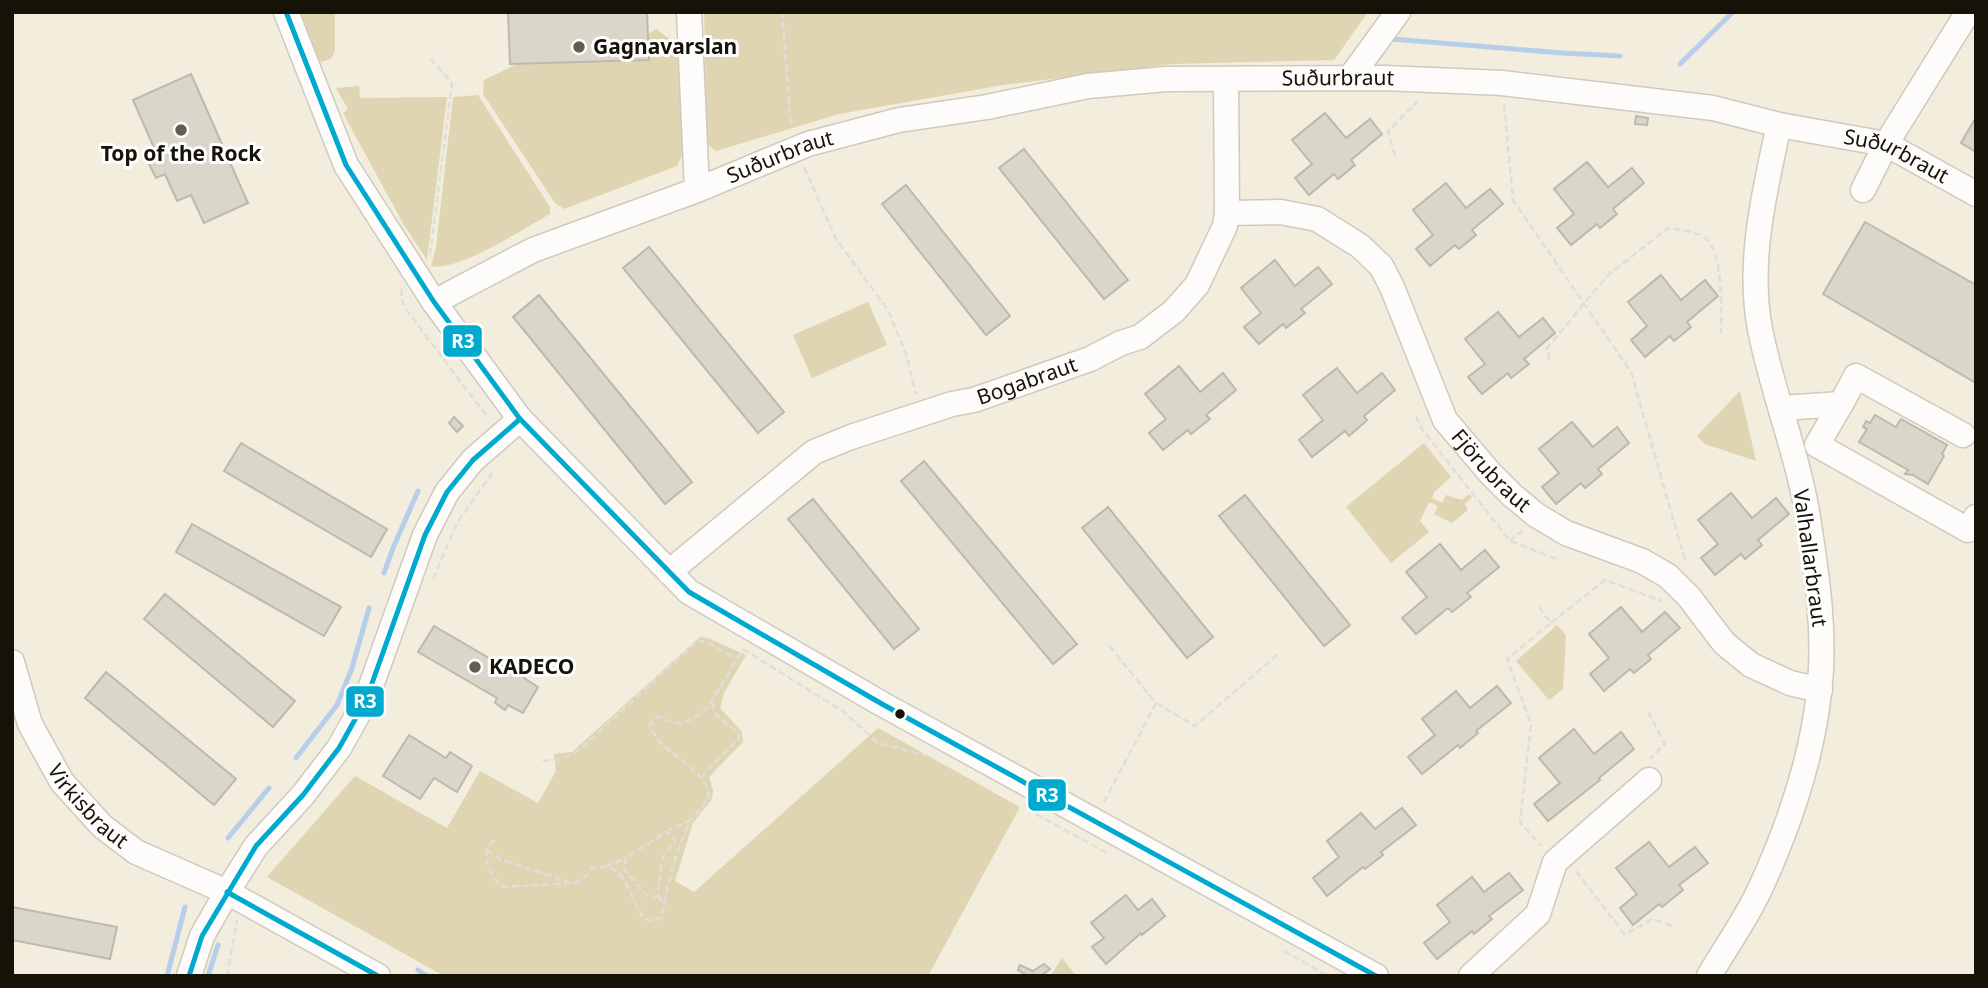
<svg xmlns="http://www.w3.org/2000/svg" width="1988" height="988" font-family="'Noto Sans',sans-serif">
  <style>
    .green { fill: #e0d5b2 }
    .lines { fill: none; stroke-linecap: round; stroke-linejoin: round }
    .stream { stroke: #b7ceeb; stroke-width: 5 }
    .building { fill: #dad6c9; stroke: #bdb9ac; stroke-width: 2 }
    .minor-casing { stroke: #cecabd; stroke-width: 27 }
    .path { stroke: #e0ded9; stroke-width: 2.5; stroke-dasharray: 7 3.5; stroke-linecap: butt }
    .minor { stroke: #fdfcfa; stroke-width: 24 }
    .bus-1-casing { stroke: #fefefe; stroke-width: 10 }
    .bus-1 { stroke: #00a9ce; stroke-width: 5 }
    .poi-dot { fill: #625f52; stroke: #fefefe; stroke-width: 2.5 }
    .bus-dot { fill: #151208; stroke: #fefefe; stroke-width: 2.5 }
    .labels { text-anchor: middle; stroke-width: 6; stroke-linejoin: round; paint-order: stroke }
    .poi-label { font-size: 21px; font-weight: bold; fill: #151208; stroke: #fefefe; text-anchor: start }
    .street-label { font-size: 21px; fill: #151208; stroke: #fefefe }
    .line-badge { stroke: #fefefe; stroke-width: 2.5 }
    .badge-label { font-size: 19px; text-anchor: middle; font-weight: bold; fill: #fff }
  </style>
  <rect width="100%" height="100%" fill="#f2eddc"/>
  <g class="green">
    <polygon points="298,12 335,12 335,51 331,59 321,62 313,52"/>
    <polygon points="704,12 1368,12 1334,60 1173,64 1003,85 839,114 716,151 707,144"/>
    <polygon points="656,29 671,40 680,39 684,152 677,166 564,209 555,203 483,94 484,80 517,64 648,60 648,34"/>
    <polygon points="359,86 360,98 447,97 427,260 404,225 343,113 348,109 336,88"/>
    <path d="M478,95l72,112v7c-26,14 -91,58 -119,52l5,-19 17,-150z"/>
    <polygon points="868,302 887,345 812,378 793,335"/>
    <polygon points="1740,391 1756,461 1705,444 1697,436"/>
    <polygon points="1424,443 1451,477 1434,492 1432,498 1442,503 1446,495 1462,500 1469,494 1472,497 1465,504 1468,510 1452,523 1434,514 1438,506 1429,502 1420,521 1429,532 1391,563 1346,507"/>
    <polygon points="1557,625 1566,635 1563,689 1549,700 1516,661"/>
    <polygon points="700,637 708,638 746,655 724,693 720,708 742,732 743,742 709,777 713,790 712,799 693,823 675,881 694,892 878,728 1020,807 928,976 444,976 267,877 355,776 447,828 480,771 538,803 556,771 554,754 572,752"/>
    <polygon points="1062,958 1076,976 1050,976"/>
  </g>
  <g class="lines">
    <g class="stream">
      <polyline points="1392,39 1562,53 1620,56"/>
      <polyline points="1680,64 1733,12"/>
      <polyline points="384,573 393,548 418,491"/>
      <polyline points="296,758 337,705 352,668 369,608"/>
      <polyline points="228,838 269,788"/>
      <polyline points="418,970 427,976"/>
      <polyline points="167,976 185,907"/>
      <polyline points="208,976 218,945"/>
    </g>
  </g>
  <g class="building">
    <polygon points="508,12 647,12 649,60 510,64"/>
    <polygon points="191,74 248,203 204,223 191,195 177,201 165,174 156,178 149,164 159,159 133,100"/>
    <polygon points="1325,113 1346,138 1370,119 1382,134 1351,160 1355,165 1338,179 1334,174 1309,195 1295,178 1312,164 1292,140"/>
    <polygon points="1636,116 1648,118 1647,125 1635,124"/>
    <polygon points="1976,117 1976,152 1961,143"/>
    <polygon points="1024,149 1128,280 1104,299 999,168"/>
    <polygon points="1587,162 1608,187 1632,168 1644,183 1613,209 1617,214 1600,228 1597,224 1571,245 1557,228 1574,214 1554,189"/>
    <polygon points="1446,183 1466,208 1490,189 1503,204 1472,230 1476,235 1459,249 1455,245 1430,266 1416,249 1433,235 1413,210"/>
    <polygon points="906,185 1010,316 986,335 882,204"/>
    <polygon points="1865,222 1976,285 1976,383 1823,294"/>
    <polygon points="649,247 784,412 758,433 623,268"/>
    <polygon points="1275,260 1295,286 1318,267 1332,284 1301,309 1305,313 1286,328 1283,324 1259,344 1244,327 1261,313 1241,288"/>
    <polygon points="1661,275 1681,300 1705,280 1718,296 1687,322 1691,327 1674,341 1670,336 1645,357 1631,340 1647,326 1628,302"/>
    <polygon points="539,295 692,482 665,504 513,317"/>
    <polygon points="1498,312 1519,337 1543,318 1555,333 1524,359 1529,364 1511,378 1508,373 1482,394 1468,377 1485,364 1465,339"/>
    <polygon points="1179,366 1200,392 1223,373 1236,390 1206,415 1210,419 1191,434 1188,430 1163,450 1149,433 1166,419 1145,394"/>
    <polygon points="1337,368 1357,393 1382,373 1395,390 1364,416 1367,420 1349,436 1345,431 1312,457 1299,440 1323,420 1303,395"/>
    <polygon points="1875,415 1896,427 1901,419 1947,445 1942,454 1944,456 1928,484 1913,475 1905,474 1908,470 1859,442 1867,429 1863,427 1866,421 1870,423"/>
    <polygon points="454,417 463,426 457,432 449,423"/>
    <polygon points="1572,422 1593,447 1617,427 1629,443 1598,469 1602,474 1585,488 1581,483 1556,504 1542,487 1559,473 1539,449"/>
    <polygon points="241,443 387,529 371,557 224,471"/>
    <polygon points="924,461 1077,644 1053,664 901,481"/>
    <polygon points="1731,493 1752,518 1776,498 1789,514 1758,540 1762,545 1745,559 1741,554 1715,575 1701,558 1718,544 1698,520"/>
    <polygon points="1245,495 1350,625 1324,646 1219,516"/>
    <polygon points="813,499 919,629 894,649 788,519"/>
    <polygon points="1108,507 1213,637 1187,658 1082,528"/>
    <polygon points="192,524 341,607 324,636 176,552"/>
    <polygon points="1440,544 1461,570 1485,550 1499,567 1467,593 1471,597 1452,612 1448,608 1416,634 1402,618 1427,597 1406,572"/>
    <polygon points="165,594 295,701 273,727 144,619"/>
    <polygon points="1621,607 1642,632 1665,612 1680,628 1648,655 1651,659 1634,673 1630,669 1604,691 1590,674 1609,658 1589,634"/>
    <polygon points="434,626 513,672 517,664 528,671 524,678 538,687 523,713 508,705 505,710 495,703 497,698 418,652"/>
    <polygon points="106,672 236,779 214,805 85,698"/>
    <polygon points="1497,686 1511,703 1476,731 1478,733 1460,748 1458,745 1422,774 1408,757 1435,735 1422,719 1456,691 1470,708"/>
    <polygon points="1574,729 1594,754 1621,732 1634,749 1599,778 1600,780 1548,821 1534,804 1560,783 1539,758"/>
    <polygon points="409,735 446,758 450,752 472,766 457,792 434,778 420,799 383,776"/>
    <polygon points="1402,808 1416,825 1381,852 1383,855 1365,869 1363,867 1327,896 1313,878 1339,857 1327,841 1361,813 1375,829"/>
    <polygon points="1649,842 1669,867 1695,847 1708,863 1679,885 1683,890 1662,907 1659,904 1633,925 1620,908 1637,894 1616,868"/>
    <polygon points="1509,873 1523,890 1489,916 1492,919 1474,934 1472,931 1437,959 1424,943 1450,922 1437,905 1472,877 1484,892"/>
    <polygon points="1126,895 1138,910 1152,899 1165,916 1142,935 1141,933 1106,964 1092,947 1104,938 1091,923"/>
    <polygon points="12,907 117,927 110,959 12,940"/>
    <polygon points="1044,964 1050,969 1041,976 1028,976 1018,970 1020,965 1033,971"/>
  </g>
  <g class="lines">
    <defs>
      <g id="minor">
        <polyline points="286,12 346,165 434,302 520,419 689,592 882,704 1376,976"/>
        <polyline points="689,12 697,190"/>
        <polyline points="1350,78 1398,12"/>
        <polyline points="1863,190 1886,144 1968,12"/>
        <path id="s1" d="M1227,213l54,-1 36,7 43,27 21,20 11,21 53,133 45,53 23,23 23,19 30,18 76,28 26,15 21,21 35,46 27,22 39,18 30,7"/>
        <path id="s2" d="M434,302l99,-52 164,-60 111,-46 91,-24 88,-13 101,-21 79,-7 218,-1 117,5 211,25 66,17 107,19 90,50"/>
        <polyline points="1841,404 1817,445 1968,530 1976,517"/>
        <polyline points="1782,408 1841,404 1856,376 1963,435"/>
        <path id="s3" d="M669,572l145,-120 37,-15 101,-33 22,-4 116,-41 31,-16 19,-6 34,-26 23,-26 28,-59 2,-13 -1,-134"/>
        <path id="s4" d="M12,662l18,62 32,58 40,44 34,26 91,40 151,84"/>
        <polyline points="189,976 202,936 227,892 256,846 303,795 339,748 366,700 425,535 447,492 473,460 520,419"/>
        <polyline points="1471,976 1538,914 1555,862 1649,780"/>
        <path d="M1709,976c17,-29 37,-57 51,-87 28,-61 52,-130 59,-197 7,-57 -2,-117 -11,-174 -10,-64 -36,-126 -48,-189 -13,-67 5,-140 19,-204"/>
      </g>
    </defs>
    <use href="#minor" class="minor-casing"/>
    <g class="path">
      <polyline points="782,12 791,128"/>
      <polyline points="1504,104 1513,200 1631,372 1686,564"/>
      <polyline points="1395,156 1388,131 1417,102"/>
      <polyline points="804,167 836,239 888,310 906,354 916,394"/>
      <polyline points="430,255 452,83 431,59"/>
      <polyline points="402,289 401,298 405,308 488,418"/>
      <path d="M1549,360l-2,-12 60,-72 61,-48c11,2 29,3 37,10 19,15 16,72 16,96"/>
      <polyline points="1416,416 1422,429 1510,541 1557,559"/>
      <polyline points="1510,541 1523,530"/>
      <polyline points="433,579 457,523 493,472"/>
      <polyline points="1539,607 1551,623 1507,659 1531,724 1520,822 1541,846"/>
      <polyline points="1551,623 1605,580 1662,601"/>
      <polyline points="743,649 844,712 878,743 932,757"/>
      <polyline points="1156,703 1195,726 1278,654"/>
      <polyline points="1648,712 1665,744 1650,759"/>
      <polyline points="543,761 562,759 580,749 696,642 705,641 737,659"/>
      <polyline points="702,778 705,772 739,739 738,733 714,713 713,700"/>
      <polyline points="1104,802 1156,703 1107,643"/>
      <polyline points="1036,814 1107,853"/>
      <polyline points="666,832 690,820"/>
      <path d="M494,840c-2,3 -5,6 -7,10 -4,11 7,31 16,37l69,-4 9,-2 11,-13c37,-8 35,30 53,51 7,3 11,2 17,-3 5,-29 13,-63 26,-90 5,-12 18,-19 21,-32 -7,-31 -49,-39 -59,-69l6,-8c8,0 9,4 16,5 13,4 28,-7 37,-16l34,-57"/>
      <polyline points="487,850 500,859 568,882"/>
      <polyline points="606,866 626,858"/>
      <polyline points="1576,871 1625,935 1652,919 1672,926"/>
      <polyline points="658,895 653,898 647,896 624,869 626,858 666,832 672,835 675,842 664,856 661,864 658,895 663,905"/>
      <polyline points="1284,951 1328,976"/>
      <polyline points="227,976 237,920"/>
    </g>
    <use href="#minor" class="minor"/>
    <defs>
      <g id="bus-1">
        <polyline points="286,12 346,165 434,302 520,419 689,592 882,704 1376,976"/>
        <polyline points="227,892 378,976"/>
        <polyline points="189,976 202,936 256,846 303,795 339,748 366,700 425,535 447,492 473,460 520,419"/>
      </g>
    </defs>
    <use href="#bus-1" class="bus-1-casing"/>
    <use href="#bus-1" class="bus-1"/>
  </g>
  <g class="poi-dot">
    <circle cx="579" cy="47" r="7"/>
    <circle cx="181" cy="130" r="7"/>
    <circle cx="475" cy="667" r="7"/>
  </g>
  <circle class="bus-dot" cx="900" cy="714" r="6"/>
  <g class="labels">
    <g class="poi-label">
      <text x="593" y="54">Gagnavarslan</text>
      <text x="181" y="161" text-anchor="middle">Top of the Rock</text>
      <text x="489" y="674">KADECO</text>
    </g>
    <g class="street-label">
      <text dy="7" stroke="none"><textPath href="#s2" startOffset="943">Suðurbraut</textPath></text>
      <text dy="7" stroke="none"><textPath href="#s2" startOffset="376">Suðurbraut</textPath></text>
      <text dy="7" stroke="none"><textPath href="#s2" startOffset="1510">Suðurbraut</textPath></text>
      <text dy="7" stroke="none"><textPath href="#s3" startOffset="413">Bogabraut</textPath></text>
      <text dy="7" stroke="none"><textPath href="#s1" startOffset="406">Fjörubraut</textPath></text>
      <text transform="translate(1810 558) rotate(82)" y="7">Valhallarbraut</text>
      <text dy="7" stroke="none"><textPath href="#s4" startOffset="166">Virkisbraut</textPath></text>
    </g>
  </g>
  <g class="line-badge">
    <rect x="442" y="324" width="41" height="34" rx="7" fill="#00a9ce"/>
    <rect x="345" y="685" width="40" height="33" rx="7" fill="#00a9ce"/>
    <rect x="1027" y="778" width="40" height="34" rx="7" fill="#00a9ce"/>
  </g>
  <g class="badge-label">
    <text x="463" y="348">R3</text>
    <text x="365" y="708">R3</text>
    <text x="1047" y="802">R3</text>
  </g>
  <rect width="1988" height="988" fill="none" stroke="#151208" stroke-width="28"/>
</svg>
